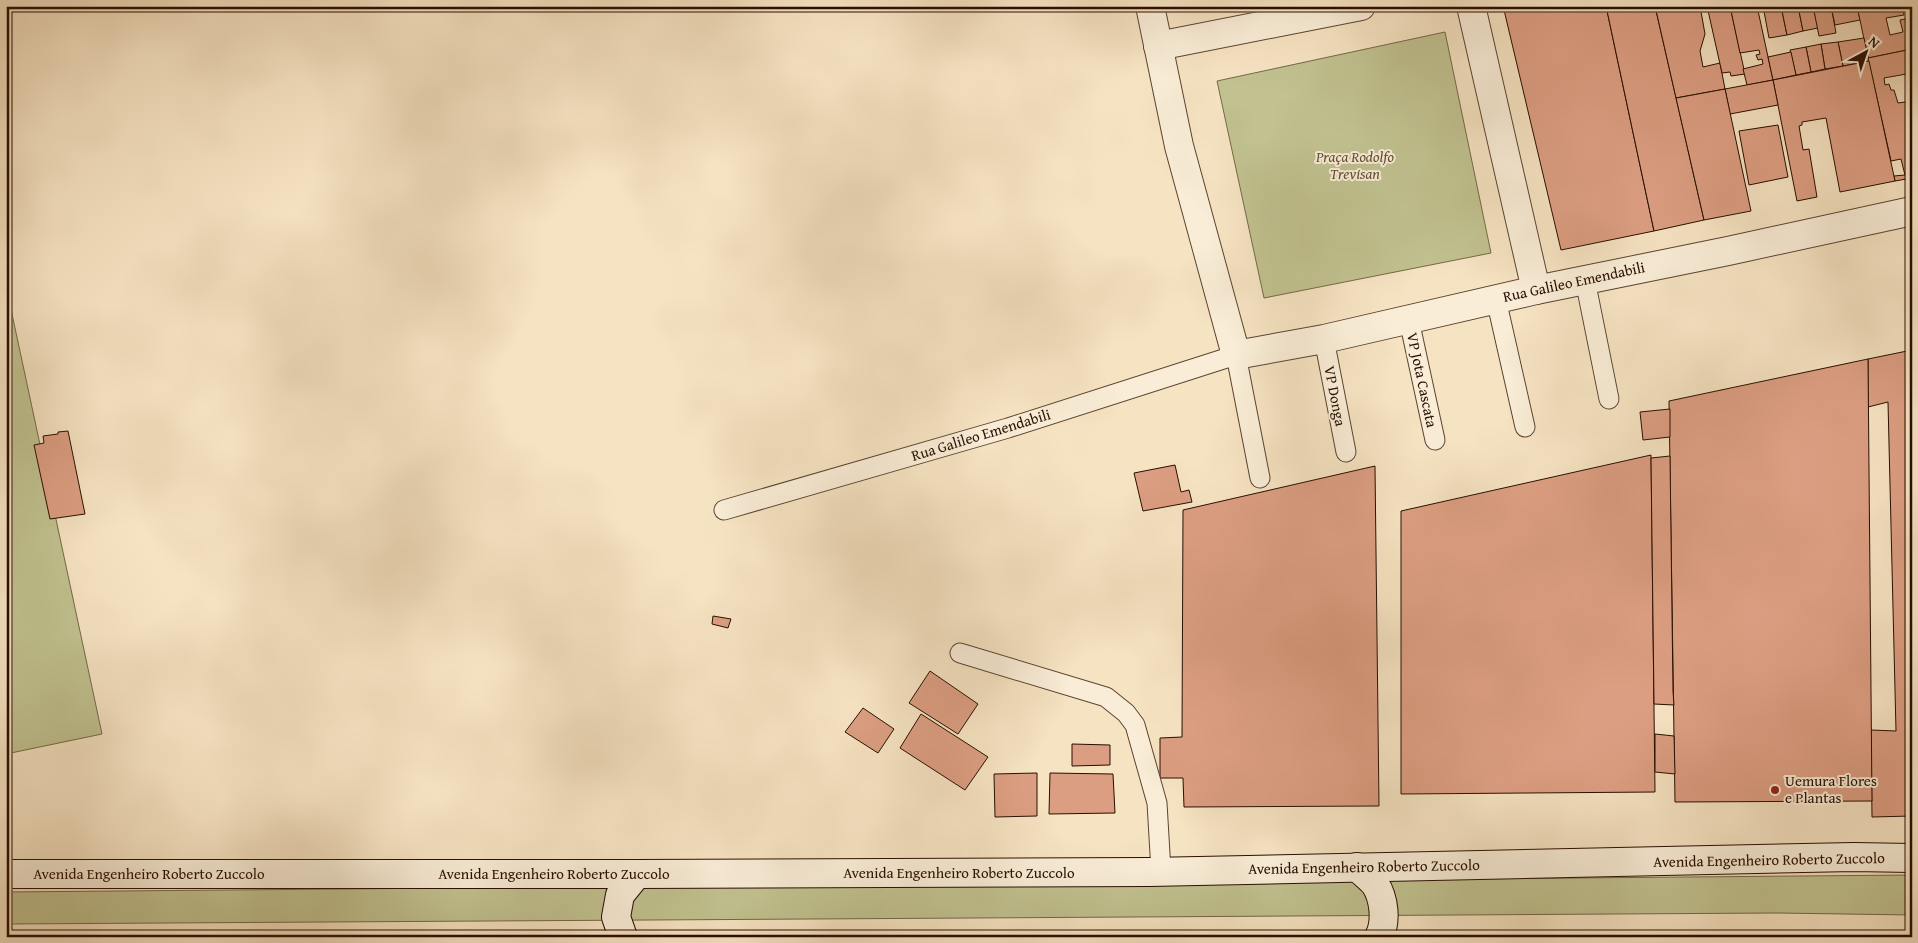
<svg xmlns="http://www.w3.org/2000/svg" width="1918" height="943" font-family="'Gentium Book Plus',serif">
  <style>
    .green { fill: #c1c290; stroke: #746848 }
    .building { fill: #dc9e82; stroke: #280e00 }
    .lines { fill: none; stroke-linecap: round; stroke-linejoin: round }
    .lane-casing { stroke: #5c4330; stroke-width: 21 }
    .street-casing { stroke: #5c4330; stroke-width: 30 }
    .secondary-casing { stroke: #280e00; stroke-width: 30 }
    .lane { stroke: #f9edd7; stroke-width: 19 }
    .street { stroke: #f9edd7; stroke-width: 28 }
    .secondary { stroke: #f9edd7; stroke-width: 28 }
    .poi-dot { fill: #8f2418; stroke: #f9edd7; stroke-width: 2 }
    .labels { text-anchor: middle; stroke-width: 4; stroke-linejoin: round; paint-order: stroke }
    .park-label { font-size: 15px; font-style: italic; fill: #5e4d32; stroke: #f9edd7 }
    .street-label { font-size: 15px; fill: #280e00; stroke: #f9edd7 }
    .poi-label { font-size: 15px; fill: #280e00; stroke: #f9edd7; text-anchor: start }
  </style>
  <rect width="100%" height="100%" fill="#f6e3c2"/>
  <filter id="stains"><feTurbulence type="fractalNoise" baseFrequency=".004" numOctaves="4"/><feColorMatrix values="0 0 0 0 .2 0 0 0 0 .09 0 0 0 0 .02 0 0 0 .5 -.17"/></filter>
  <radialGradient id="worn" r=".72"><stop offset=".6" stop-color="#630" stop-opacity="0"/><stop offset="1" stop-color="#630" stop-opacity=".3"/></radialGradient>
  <g class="green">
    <polygon points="1445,32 1491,253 1264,298 1217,81"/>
    <polygon points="6,286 102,734 6,754"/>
    <polygon points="1912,875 1912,915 1776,913 6,924 6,892"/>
  </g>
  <g class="building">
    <polygon points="1523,6 1606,6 1654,231 1561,250 1504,10"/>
    <polygon points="1606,6 1655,6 1704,220 1654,231"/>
    <polygon points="1655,6 1700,6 1705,34 1700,51 1703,67 1720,63 1725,89 1676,98"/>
    <polygon points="1707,6 1730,6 1745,74 1731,76 1730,72 1722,73"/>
    <polygon points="1730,6 1757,6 1773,80 1747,85 1743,69 1763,64 1762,59 1758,60 1756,55 1760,54 1759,50 1740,53"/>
    <polygon points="1763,6 1781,6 1787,35 1769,38"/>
    <polygon points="1781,6 1798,6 1803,31 1787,35"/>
    <polygon points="1798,6 1813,6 1818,28 1803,31"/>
    <polygon points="1813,6 1831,6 1836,33 1819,36"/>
    <polygon points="1831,6 1857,6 1860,20 1835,25"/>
    <polygon points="1857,6 1902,6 1904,15 1886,18 1890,35 1903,32 1900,20 1910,18 1912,49 1868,58"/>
    <polygon points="1864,38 1869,61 1843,66 1838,42"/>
    <polygon points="1838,42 1843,66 1825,69 1821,44"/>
    <polygon points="1821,44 1825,69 1811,72 1806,47"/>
    <polygon points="1806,47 1811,72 1796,75 1790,50"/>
    <polygon points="1912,49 1912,73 1884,78 1885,85 1889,84 1891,90 1894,90 1898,103 1912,101 1912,178 1895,181 1894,176 1905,175 1901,159 1891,161 1868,58"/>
    <polygon points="1791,52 1796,75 1773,80 1768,57"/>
    <polygon points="1869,61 1895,181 1840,192 1826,118 1802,122 1802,125 1799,126 1803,150 1809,149 1817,197 1797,201 1773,80"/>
    <polygon points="1773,80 1778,105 1730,114 1725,89"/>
    <polygon points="1725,89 1751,211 1704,220 1676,98"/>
    <polygon points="1778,125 1788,177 1749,185 1739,131"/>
    <polygon points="1912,350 1912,816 1872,817 1871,730 1896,731 1888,402 1868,407 1868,359"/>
    <polygon points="1868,359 1872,801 1675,802 1669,401"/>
    <polygon points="1670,409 1670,437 1643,440 1640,412"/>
    <polygon points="68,431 85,514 50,519 34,445 44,443 43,436 58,434 58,432"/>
    <polygon points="1651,455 1655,792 1401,794 1401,511"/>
    <polygon points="1670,456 1673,691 1674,705 1654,704 1651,458"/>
    <polygon points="1175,465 1181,492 1189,490 1192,502 1143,511 1134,473"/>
    <polygon points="1375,466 1379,806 1184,807 1183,778 1160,778 1160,738 1182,737 1183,510"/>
    <polygon points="713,616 731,619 728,628 712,624"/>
    <polygon points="930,671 978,704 958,734 909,703"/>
    <polygon points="863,708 894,729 878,753 845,732"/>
    <polygon points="921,714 988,757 965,790 900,748"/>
    <polygon points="1655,734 1674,736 1675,774 1655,772"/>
    <polygon points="1072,744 1110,745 1110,765 1072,766"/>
    <polygon points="1037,773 1037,816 995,817 994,774"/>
    <polygon points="1050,773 1113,774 1115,813 1049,814"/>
  </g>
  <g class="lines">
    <defs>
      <g id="lane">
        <polyline points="1585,280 1609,399"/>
        <polyline points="1496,299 1525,427"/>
        <polyline points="1409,320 1435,440"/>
        <polyline points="1324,339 1346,452"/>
        <polyline points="724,510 1008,428 1236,355 1260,478"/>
        <polyline points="960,653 1106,697 1126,713 1135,725 1157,803 1161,871"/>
      </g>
      <g id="street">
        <polyline points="1150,6 1179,146 1236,355 1324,339 1536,290 1728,251 1912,211"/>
        <polyline points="1471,6 1536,290"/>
        <polyline points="1158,46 1361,6"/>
      </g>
      <g id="secondary">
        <path d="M1357,867c6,6 13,11 18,17 9,14 12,37 4,53"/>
        <polyline points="6,874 637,874 1149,872 1854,857 1912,858"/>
        <polyline points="623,937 616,917 620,895 637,874"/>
      </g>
    </defs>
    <use href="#lane" class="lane-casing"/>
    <use href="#street" class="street-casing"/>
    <use href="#secondary" class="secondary-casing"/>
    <use href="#lane" class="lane"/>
    <use href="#street" class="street"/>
    <use href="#secondary" class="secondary"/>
  </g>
  <circle class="poi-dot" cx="1775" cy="790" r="5"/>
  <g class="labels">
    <g class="park-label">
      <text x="1355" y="162">Praça Rodolfo<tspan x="1355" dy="17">Trevisan</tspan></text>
    </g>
    <g class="street-label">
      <text transform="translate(1574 282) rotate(-12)" y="5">Rua Galileo Emendabili</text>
      <text transform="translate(1422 380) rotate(78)" y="5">VP Jota Cascata</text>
      <text transform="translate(1335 396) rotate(79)" y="5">VP Donga</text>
      <text transform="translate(981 435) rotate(-17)" y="5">Rua Galileo Emendabili</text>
      <text transform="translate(1769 860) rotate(-1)" y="5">Avenida Engenheiro Roberto Zuccolo</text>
      <text transform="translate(1364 867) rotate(-1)" y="5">Avenida Engenheiro Roberto Zuccolo</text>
      <text x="959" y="878">Avenida Engenheiro Roberto Zuccolo</text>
      <text x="149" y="879">Avenida Engenheiro Roberto Zuccolo</text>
      <text x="554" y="879">Avenida Engenheiro Roberto Zuccolo</text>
    </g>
    <g class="poi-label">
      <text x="1785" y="786">Uemura Flores<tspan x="1785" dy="17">e Plantas</tspan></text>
    </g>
  </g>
  <rect width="1918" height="943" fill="none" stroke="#f6e3c2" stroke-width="25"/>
  <rect x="8" y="8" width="1903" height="928" fill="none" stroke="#280e00" stroke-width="2.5"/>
  <rect x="12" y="12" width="1893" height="918" fill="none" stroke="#280e00"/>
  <g transform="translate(1866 52) rotate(40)" stroke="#f9edd7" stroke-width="4" paint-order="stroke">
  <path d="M0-4L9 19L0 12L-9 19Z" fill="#280e00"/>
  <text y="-8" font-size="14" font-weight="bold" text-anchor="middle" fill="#280e00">N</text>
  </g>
  <rect width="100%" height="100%" filter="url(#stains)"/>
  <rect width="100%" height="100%" fill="url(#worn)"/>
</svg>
